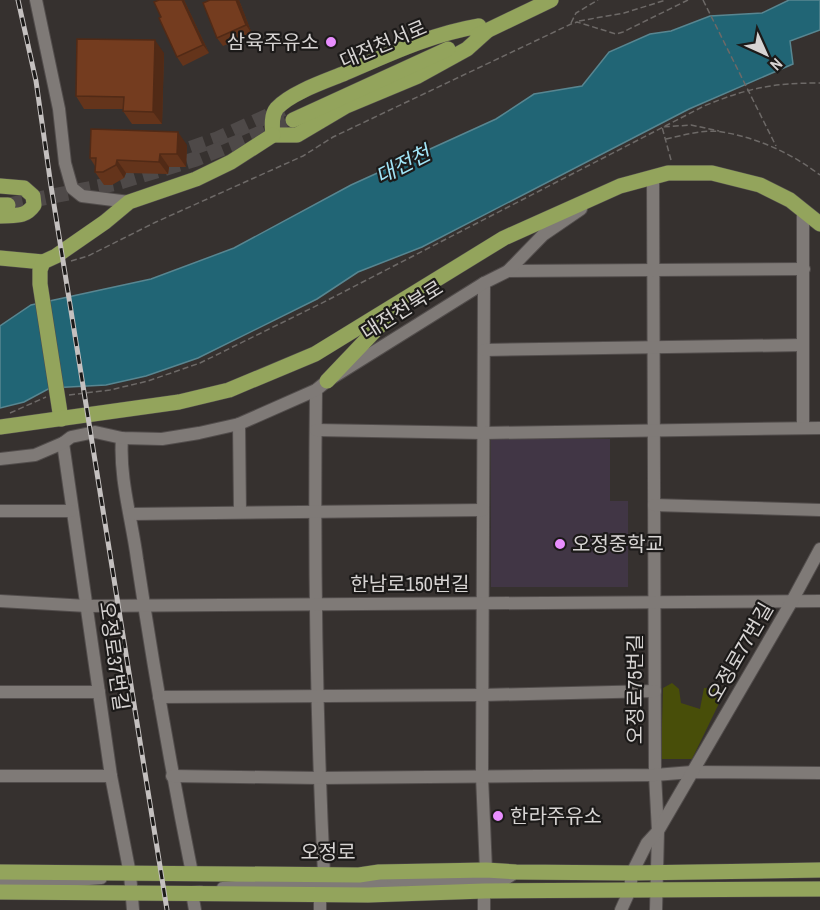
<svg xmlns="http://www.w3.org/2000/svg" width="820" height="910" font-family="'Archivo Narrow','Noto Sans KR',sans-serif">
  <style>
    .education { fill: #413645 }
    .green { fill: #484e09 }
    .water { fill: #216575; stroke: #588691; stroke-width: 1.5 }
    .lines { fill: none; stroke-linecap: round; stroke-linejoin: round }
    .major-tunnel { stroke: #4e4948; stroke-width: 15; stroke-dasharray: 15 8; stroke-linecap: butt }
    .minor-casing { stroke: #524d4c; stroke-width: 14 }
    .major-casing { stroke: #524d4c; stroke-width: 16 }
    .path { stroke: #6d6967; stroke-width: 1.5; stroke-dasharray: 6 3; stroke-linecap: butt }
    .minor { stroke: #7f7a77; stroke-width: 12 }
    .major { stroke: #93a45c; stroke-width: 15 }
    .rail-casing { stroke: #c4c0bf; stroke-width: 5 }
    .rail { stroke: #1c1a19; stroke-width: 3; stroke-dasharray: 9; stroke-linecap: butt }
    .wall { fill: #64341b }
    .shaded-wall { fill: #512a16 }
    .building { fill: #743c1f; stroke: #512a16; stroke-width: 1.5 }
    .poi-dot { fill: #e98efe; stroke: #1c1a19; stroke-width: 2 }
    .labels { text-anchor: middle; stroke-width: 4.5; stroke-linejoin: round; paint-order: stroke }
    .poi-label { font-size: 20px; fill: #d7d4d3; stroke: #1c1a19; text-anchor: start }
    .street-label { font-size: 20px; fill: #d7d4d3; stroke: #1c1a19 }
    .water-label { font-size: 21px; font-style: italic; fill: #a2e5f7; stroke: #1c1a19 }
  </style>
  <rect width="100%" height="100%" fill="#36312f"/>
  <polygon class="education" points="491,439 610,439 610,501 628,501 628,587 491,587"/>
  <polygon class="green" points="672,683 679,689 681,703 700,709 704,688 726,689 692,759 661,759 663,688"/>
  <polygon class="water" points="789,0 820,0 820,30 790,41 793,64 689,109 422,247 358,272 317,299 198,358 146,376 106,385 50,388 24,402 0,408 0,326 31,305 151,279 234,248 351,185 496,119 534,94 582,86 609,52 650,34 671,31 710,16 762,13"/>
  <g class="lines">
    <g class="major-tunnel">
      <polyline points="169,156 217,139 283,109"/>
      <polyline points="8,205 113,184 196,159 293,120"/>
    </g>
    <defs>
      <g id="minor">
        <polyline points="36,0 59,109 65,163 72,188 82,196 129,202"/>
        <polyline points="653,178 655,775 658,831 656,910"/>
        <polyline points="508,271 804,269"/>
        <polyline points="484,283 482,776 486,870"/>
        <polyline points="484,350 803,345"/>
        <path d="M316,390c-2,161 0,323 8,484"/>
        <polyline points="239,424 240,512"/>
        <polyline points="803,427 803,211"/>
        <polyline points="316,430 483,433 820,428"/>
        <path d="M122,438c-3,40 10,82 15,121 16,106 34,210 55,314"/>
        <polyline points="63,443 111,776 130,874 133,910"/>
        <polyline points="0,459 35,455 63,443 71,437 95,432 122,438 162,439 199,433 239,424 316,390 327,381 484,283 508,271 543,235 581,209"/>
        <polyline points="654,505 820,510"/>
        <polyline points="0,511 71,511"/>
        <polyline points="131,514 483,510"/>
        <polyline points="0,601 87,606 820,601"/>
        <polyline points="0,692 99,692"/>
        <polyline points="159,697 482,695 655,691"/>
        <polyline points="0,776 111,776"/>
        <polyline points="172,776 319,778 655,775 692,772 820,773"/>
        <polyline points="379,879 431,882 501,882 516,872"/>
        <polyline points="0,883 41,883 101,878"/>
        <polyline points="223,888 274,884 365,884 380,885 403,892"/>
        <polyline points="320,895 320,910"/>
        <polyline points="195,910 192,893 200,892"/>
        <polyline points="484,910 484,891"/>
        <polyline points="621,910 630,890 632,873 647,843 658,831 792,601 820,549"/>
      </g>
      <g id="major">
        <path d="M479,26c-48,8 -92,29 -136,48 -20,8 -52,19 -66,34 -6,7 -5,18 -4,27h24l49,-29 72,-30 49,-27 20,-18"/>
        <polyline points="478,35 551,0"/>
        <polyline points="293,120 448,49"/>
        <path d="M0,186l24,2 9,8 1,9c-9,13 -19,10 -34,11"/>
        <polyline points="0,205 8,205"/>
        <polyline points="0,258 43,262"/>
        <polyline points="327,381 388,317"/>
        <polyline points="61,419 40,284 40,270 43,262 56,256 105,222 129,202 196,179 231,162 273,135"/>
        <polyline points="0,427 179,402 229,390 315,354 504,238 620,186 668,173 712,173 760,185 790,200 820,224"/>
        <polyline points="0,872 359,875 379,872 486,870 516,872 632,873 820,870"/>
        <polyline points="0,892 368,895 484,891 820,889"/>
      </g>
    </defs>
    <use href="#minor" class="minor-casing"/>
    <use href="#major" class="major-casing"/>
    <g class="path">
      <polyline points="703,0 776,146"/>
      <polyline points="579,21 624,13 666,0"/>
      <polyline points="571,23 576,13 598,0"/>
      <path d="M666,139c18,-4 38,-10 56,-7 36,6 69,21 98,43"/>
      <polyline points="671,160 662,127 691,125 719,131"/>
      <polyline points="71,261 88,256 156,222 303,156 333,137 571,24 577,22 616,34 623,32 688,0"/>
      <path d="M69,395l41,-5 38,-9 52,-18 120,-59 384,-198c44,-18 68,-23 116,-23"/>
      <polyline points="10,413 46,397"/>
    </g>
    <use href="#minor" class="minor"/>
    <use href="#major" class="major"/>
    <defs>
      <polyline id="rail" points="18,0 36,81 51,186 167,910"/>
    </defs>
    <use href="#rail" class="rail-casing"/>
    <use href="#rail" class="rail"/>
  </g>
  <g class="wall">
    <polygon points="184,0 209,53 183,66 177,57 161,17"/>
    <polygon points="239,0 252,34 223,46 217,38"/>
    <polygon points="164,53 162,124 132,124 123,111 123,109 84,109 76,96"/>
    <polygon points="187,145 186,167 169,167 168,174 126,173 124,178 112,185 104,185 95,172 95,166 90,158"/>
  </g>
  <g class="shaded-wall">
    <polygon points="182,0 184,0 209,53 203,45"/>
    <polygon points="236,0 239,0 252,34 246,25"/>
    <polygon points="155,40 164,53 162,124 153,112"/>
    <polygon points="178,132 187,145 186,167 177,154"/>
    <polygon points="160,154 169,167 168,174 159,162"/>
    <polygon points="117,160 126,173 124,178 116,165"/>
  </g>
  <g class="building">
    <polygon points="159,0 182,0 203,45 177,57 159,18 161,17 154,2"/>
    <polygon points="210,0 236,0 246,25 217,38 203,3"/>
    <polygon points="77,39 155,40 153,112 123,111 124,97 76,96"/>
    <polygon points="91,129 178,132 177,154 160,154 159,162 117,160 116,165 103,172 95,172 96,158 90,158"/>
  </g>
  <g class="poi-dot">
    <circle cx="331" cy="42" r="6"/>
    <circle cx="560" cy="544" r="6"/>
    <circle cx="498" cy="816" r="6"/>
  </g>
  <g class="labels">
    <g class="poi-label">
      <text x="319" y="49" text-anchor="end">삼육주유소</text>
      <text x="572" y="551">오정중학교</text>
      <text x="510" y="823">한라주유소</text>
    </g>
    <g class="street-label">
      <text transform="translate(383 44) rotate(-23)" y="7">대전천서로</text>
      <text transform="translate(402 310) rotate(-32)" y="7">대전천북로</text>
      <text x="410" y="591">한남로150번길</text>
      <text transform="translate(740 652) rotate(-60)" y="7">오정로77번길</text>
      <text transform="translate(114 656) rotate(82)" y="7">오정로37번길</text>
      <text transform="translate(635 689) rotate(-90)" y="7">오정로75번길</text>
      <text x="328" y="859">오정로</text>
    </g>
    <g class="water-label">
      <text transform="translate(403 165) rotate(-27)" y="7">대전천</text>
    </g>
  </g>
  <g transform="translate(766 54) rotate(135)" stroke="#1c1a19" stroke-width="4.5" paint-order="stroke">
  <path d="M0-4.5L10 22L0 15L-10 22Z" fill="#d7d4d3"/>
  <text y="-9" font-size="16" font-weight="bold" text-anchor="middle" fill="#d7d4d3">N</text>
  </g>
</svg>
